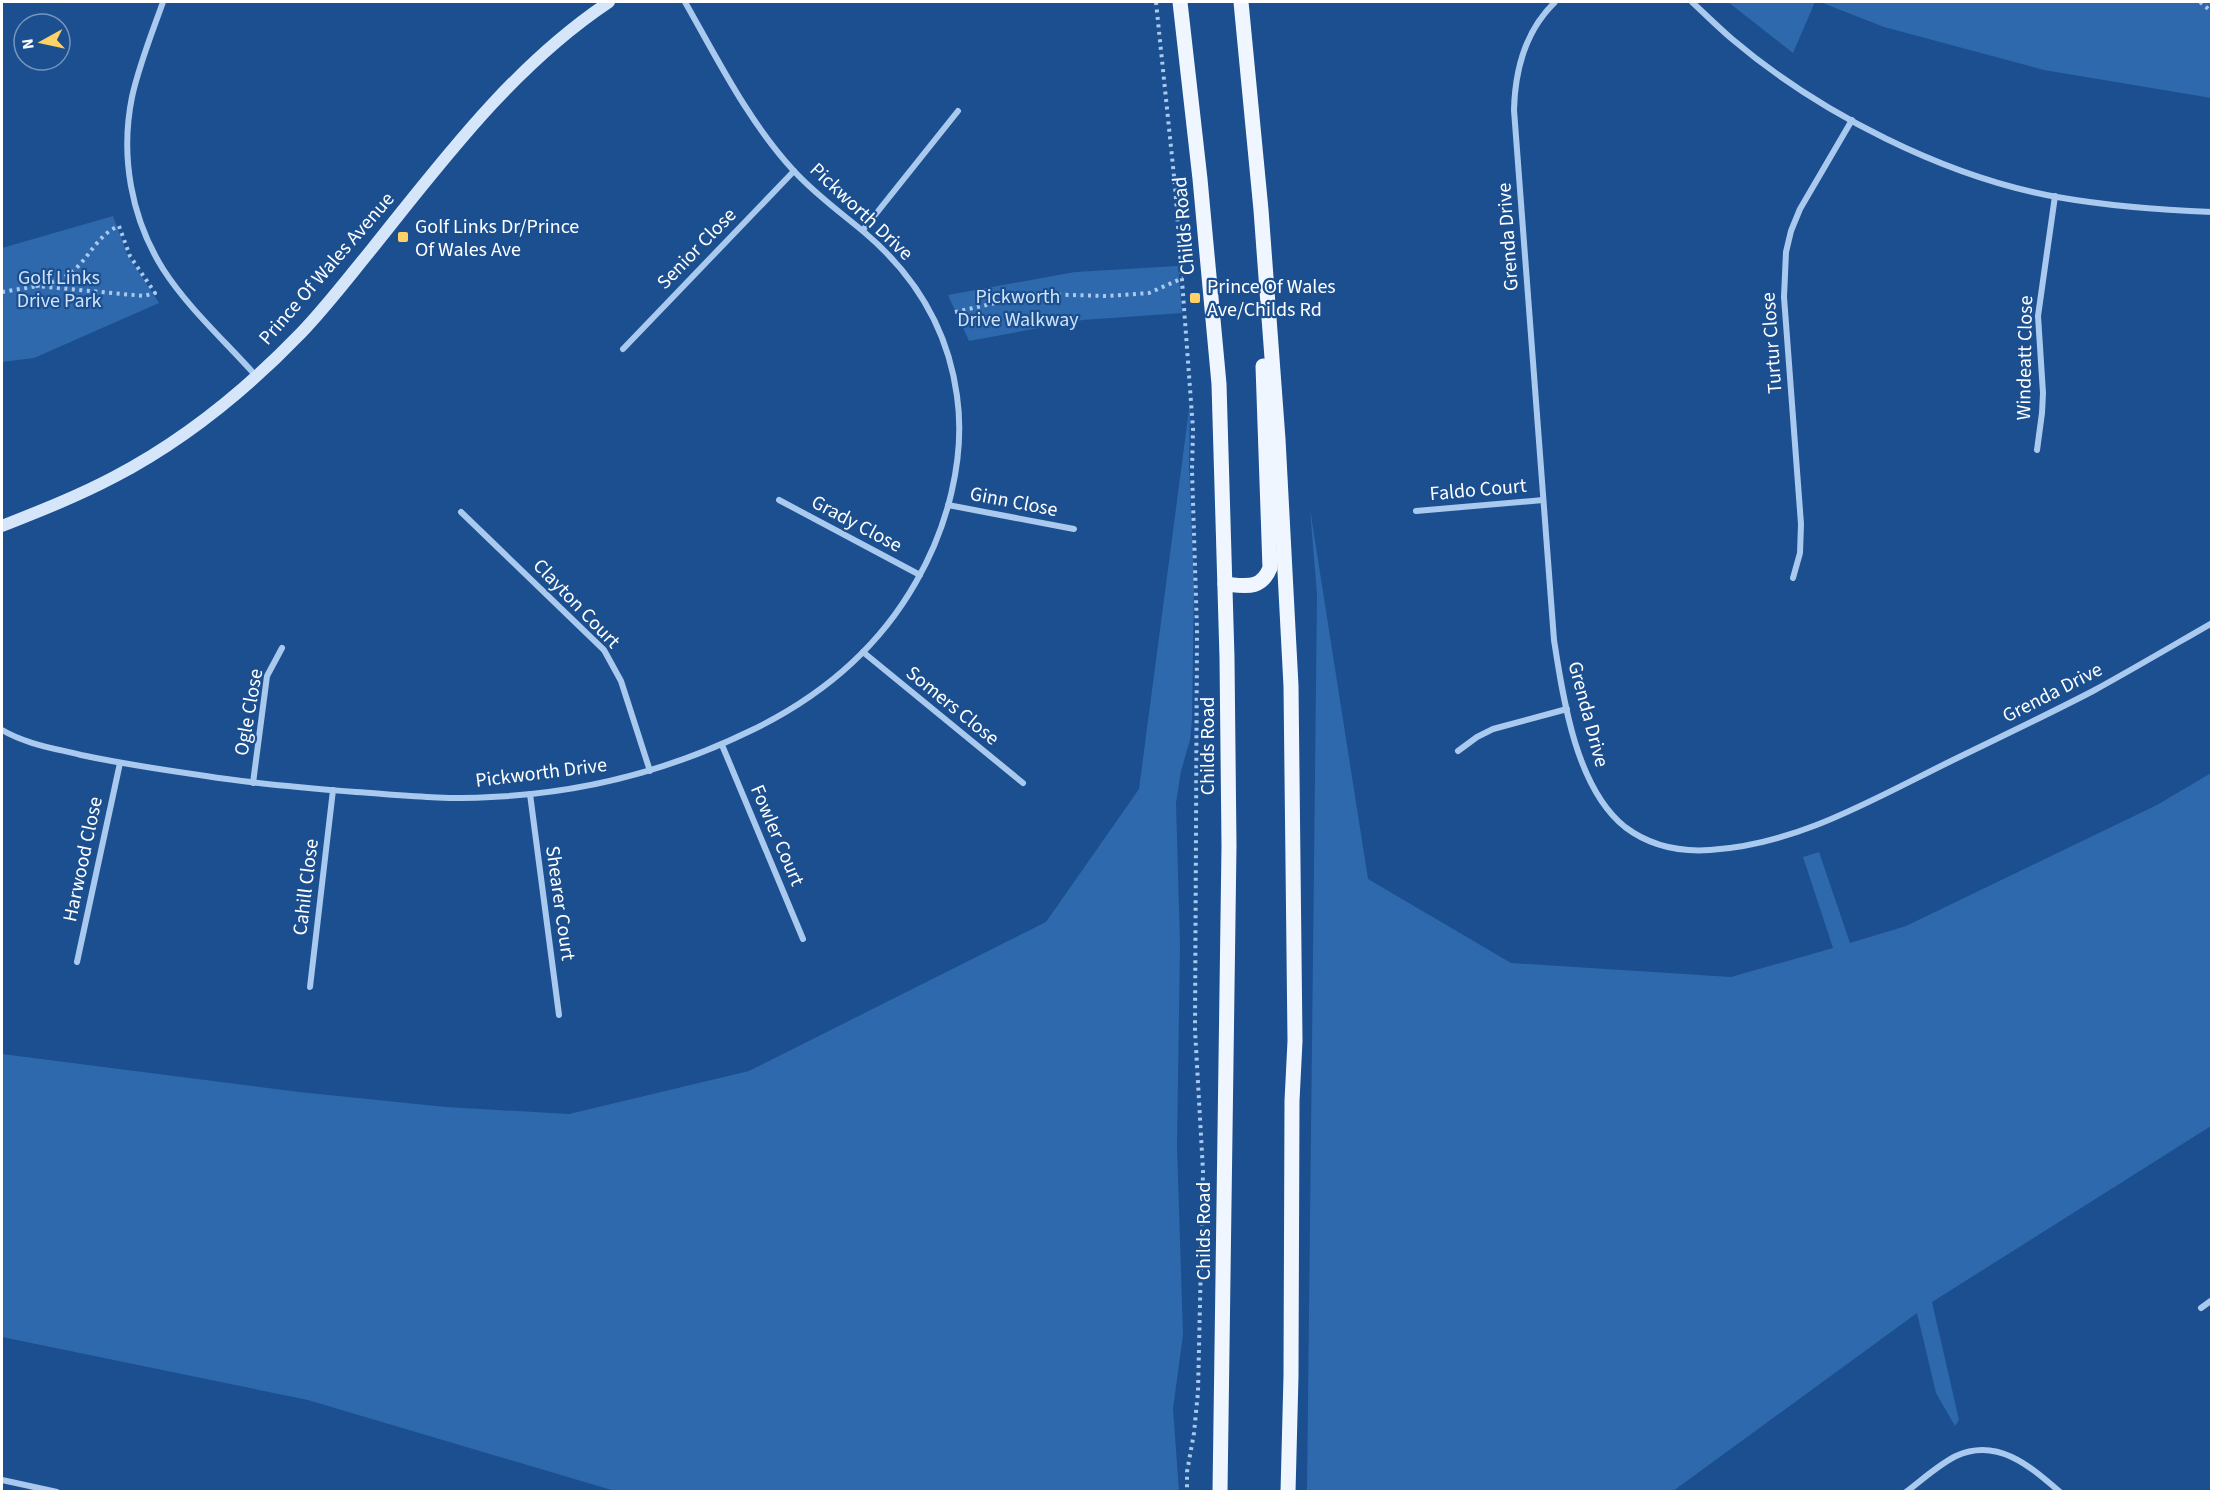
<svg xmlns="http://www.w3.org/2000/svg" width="2213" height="1493" font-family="'Source Sans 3',sans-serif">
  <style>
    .green { fill: #2e69ad }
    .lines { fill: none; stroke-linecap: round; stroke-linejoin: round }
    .path { stroke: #a9c9ee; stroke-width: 4; stroke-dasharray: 3 4.5; stroke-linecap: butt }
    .street { stroke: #a9c9ee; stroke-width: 6 }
    .secondary { stroke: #d6e6fa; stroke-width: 12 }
    .primary { stroke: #f0f6ff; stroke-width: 15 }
    .poi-dot { fill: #ffd166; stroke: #1b4f8f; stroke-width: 2 }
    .labels { text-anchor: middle; stroke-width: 4.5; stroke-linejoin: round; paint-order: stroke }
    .street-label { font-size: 20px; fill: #fff; stroke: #1b4f8f }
    .poi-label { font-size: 20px; fill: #fff; stroke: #1b4f8f; text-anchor: start }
    .park-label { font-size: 20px; fill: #cfe3fa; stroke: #1b4f8f }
  </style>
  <rect width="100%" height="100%" fill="#1b4f8f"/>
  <g class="green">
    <polygon points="1728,2 1815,2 1793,53"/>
    <polygon points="1820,2 2211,2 2211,98 2044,70 1884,27"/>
    <polygon points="113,216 127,254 159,303 34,358 2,362 2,248"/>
    <polygon points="1178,266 1182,313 1083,320 969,341 948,295 1075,272"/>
    <polygon points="1190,402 1189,466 1194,584 1192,720 1190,740 1181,771 1176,803 1180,944 1177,1146 1183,1335 1173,1409 1179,1491 615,1491 308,1400 2,1337 2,1054 299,1092 446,1107 569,1114 749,1071 1046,922 1139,789"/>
    <polygon points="1310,509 1368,879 1511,963 1731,977 1833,948 1803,857 1819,852 1850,943 1906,926 2157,805 2211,773 2211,1126 1932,1302 1959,1420 1955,1426 1936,1393 1917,1313 1673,1491 1307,1491 1317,594"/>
  </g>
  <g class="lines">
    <g class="path">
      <polyline points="1156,2 1175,186 1193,429 1192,470 1197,630 1195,1030 1203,1171 1198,1392 1194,1433 1187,1472 1187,1492"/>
      <polyline points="2200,2 2212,12"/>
      <path d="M119,226l11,30 25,37 -11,3 -107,-10c13,-3 25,-6 35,-14 17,-14 26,-38 47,-46z"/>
      <polyline points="2,292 37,286"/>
      <polyline points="955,312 1036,294 1107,296 1149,293 1183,278"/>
    </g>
    <g class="street">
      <path d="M163,2c-11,31 -24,63 -31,95 -12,59 -1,121 31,172 25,39 62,72 93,107"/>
      <path d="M1555,2c-30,29 -40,68 -41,108l40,530c9,58 22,148 71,187 25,19 55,25 85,23 86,-5 162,-50 237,-87 49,-24 98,-47 146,-72 40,-22 79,-45 119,-68"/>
      <path d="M1692,2c13,12 26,25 40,37 87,74 213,138 325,158 51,9 103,13 155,15"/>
      <polyline points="863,230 958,111"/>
      <polyline points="623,349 794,171"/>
      <polyline points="2037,450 2042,413 2043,393 2038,316 2055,196"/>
      <polyline points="779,500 920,575"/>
      <polyline points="948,505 1074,529"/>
      <polyline points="1416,511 1543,500"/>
      <polyline points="461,512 604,650 621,681 650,771"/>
      <polyline points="1793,578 1800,553 1801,524 1784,297 1786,252 1791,231 1800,209 1852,120"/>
      <polyline points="863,652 1023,783"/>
      <path d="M2,730c24,14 51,18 79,25 42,9 83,15 125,21 50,8 100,12 150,16 45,3 90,8 135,5 91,-4 177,-26 259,-66 69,-33 128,-82 166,-149 31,-54 50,-123 41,-186 -9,-67 -42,-121 -93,-164 -24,-20 -49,-38 -70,-61 -46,-50 -76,-111 -109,-169"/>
      <polyline points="722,745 803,939"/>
      <polyline points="1458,751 1477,737 1493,729 1567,709"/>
      <polyline points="253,783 267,676 282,648"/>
      <polyline points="530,794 559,1015"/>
      <polyline points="77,962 120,763"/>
      <polyline points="310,987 333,790"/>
      <polyline points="2201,1308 2212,1300"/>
      <polyline points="2,1480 57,1492"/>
      <path d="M1906,1492c16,-12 32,-27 50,-36 41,-19 74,10 104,36"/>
    </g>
    <path class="secondary" d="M2,526c38,-15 76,-30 112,-49 69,-36 133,-88 187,-144 25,-26 47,-55 70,-83 72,-90 142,-184 238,-248"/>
    <g class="primary">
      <polyline points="1180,2 1200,179 1219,384 1227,658 1229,846 1220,1492"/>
      <polyline points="1241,2 1261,210 1278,439 1291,686 1295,1041 1292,1101 1291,1376 1288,1492"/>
      <path d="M1225,584c21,2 36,6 45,-16l-7,-202"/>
    </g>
  </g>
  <g class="poi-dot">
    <rect x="397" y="231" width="12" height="12" rx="3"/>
    <rect x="1189" y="292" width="12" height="12" rx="3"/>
  </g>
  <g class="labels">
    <g class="street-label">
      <text transform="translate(862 211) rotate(43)" y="7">Pickworth Drive</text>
      <text transform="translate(1183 226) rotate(-95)" y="7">Childs Road</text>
      <text transform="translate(1507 237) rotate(-94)" y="7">Grenda Drive</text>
      <text transform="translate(696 248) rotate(-46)" y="7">Senior Close</text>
      <text transform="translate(326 268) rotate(-49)" y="7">Prince Of Wales Avenue</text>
      <text transform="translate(1771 343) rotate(-94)" y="7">Turtur Close</text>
      <text transform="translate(2024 358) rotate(-89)" y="7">Windeatt Close</text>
      <text transform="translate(1478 489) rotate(-5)" y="7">Faldo Court</text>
      <text transform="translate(1014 501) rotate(11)" y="7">Ginn Close</text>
      <text transform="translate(857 523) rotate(28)" y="7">Grady Close</text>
      <text transform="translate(577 603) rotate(46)" y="7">Clayton Court</text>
      <text transform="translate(2052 692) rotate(-27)" y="7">Grenda Drive</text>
      <text transform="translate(953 705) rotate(39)" y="7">Somers Close</text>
      <text transform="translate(248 712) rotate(-80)" y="7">Ogle Close</text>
      <text transform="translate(1589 714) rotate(75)" y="7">Grenda Drive</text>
      <text transform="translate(1207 746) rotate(-90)" y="7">Childs Road</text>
      <text transform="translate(541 772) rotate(-7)" y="7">Pickworth Drive</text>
      <text transform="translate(778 835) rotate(67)" y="7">Fowler Court</text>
      <text transform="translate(82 859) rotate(-78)" y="7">Harwood Close</text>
      <text transform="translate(305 887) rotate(-83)" y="7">Cahill Close</text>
      <text transform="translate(561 903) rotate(82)" y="7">Shearer Court</text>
      <text transform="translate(1203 1231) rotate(-90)" y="7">Childs Road</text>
    </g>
    <g class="poi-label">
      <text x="415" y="233">Golf Links Dr/Prince<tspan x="415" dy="23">Of Wales Ave</tspan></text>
      <text x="1207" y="293">Prince Of Wales<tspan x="1207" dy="23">Ave/Childs Rd</tspan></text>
    </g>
    <g class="park-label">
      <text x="59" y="284">Golf Links<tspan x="59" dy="23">Drive Park</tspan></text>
      <text x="1018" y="303">Pickworth<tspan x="1018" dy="23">Drive Walkway</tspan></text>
    </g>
  </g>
  <rect width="2213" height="1493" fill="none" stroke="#ffffff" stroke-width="6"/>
  <g transform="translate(42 42) rotate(262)"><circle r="28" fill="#1b4f8f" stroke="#7695bc" stroke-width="1.5"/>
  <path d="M0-4.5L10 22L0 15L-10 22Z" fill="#ffd166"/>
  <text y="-9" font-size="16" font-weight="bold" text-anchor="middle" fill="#ffffff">N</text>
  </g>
</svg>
